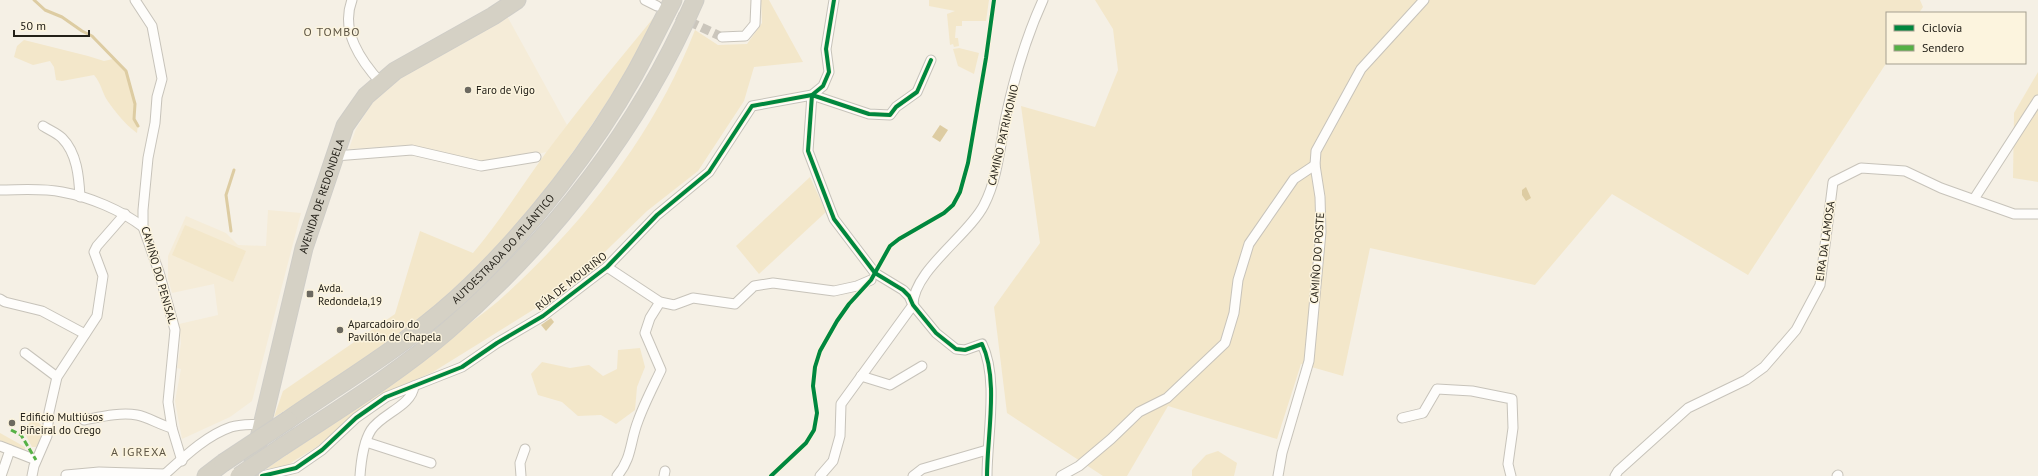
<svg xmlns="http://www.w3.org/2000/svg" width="2038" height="476" font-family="'PT Sans',sans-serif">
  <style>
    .built { fill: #f5ecd8 }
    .green { fill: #f3e7ca }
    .water { fill: #ddcca2 }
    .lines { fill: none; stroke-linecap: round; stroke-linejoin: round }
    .stream { stroke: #ddcca2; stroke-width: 3 }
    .street-tunnel { stroke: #cbc6bc; stroke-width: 9; stroke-dasharray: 9 4.5; stroke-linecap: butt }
    .street-casing { stroke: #c7c3ba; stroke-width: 11 }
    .highway-casing { stroke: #cfcdc7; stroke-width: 19 }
    .street { stroke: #fefdfb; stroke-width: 9 }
    .highway { stroke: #d5d1c5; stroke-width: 17 }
    .highway-bridge-casing { stroke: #cfcdc7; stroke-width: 19; stroke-linecap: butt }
    .highway-bridge { stroke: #d5d1c5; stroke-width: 17 }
    .quiet { stroke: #55b145; stroke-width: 3; stroke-dasharray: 6 3; stroke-linecap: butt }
    .cycleway-casing { stroke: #fcf4de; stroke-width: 6 }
    .cycleway { stroke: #00873e; stroke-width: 4 }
    .poi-dot { fill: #6c6960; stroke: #fcf4de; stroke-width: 1.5 }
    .labels { text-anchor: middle; stroke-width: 3; stroke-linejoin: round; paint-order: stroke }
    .poi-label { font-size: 11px; fill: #232018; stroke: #fcf4de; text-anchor: start }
    .street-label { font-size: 11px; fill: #232018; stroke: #fcf4de }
    .neighbourhood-label { font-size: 12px; letter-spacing: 1px; fill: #5d5544; stroke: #fcf4de }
  </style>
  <rect width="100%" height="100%" fill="#f5f0e5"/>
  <g class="built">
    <polygon points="507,16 567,125 547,152 481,164 407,145 349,149 356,129 373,101 399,78"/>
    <polygon points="268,210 301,213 252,401 230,417 182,439 175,401 181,369 177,368 181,343 179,324 218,315 214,284 172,293 168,279 168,256 186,216 226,233 238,245 266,246"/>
  </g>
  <g class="green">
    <path d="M761,0h8l34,62 -49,5 -10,34 -46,70 -51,40 -70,68 -41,29 -103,64 -48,21 -42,31 -25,22 -32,20 -20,3c61,-42 123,-84 182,-129 18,-15 39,-28 57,-45 81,-74 150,-162 190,-265l23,15 29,-1 15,-21z"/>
    <polygon points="929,0 989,0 986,21 962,21 962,26 956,26 955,38 958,38 959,46 954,47 953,44 950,45 947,14 955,11 929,6"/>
    <polygon points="1095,0 1920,0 1923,7 1919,13 1887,13 1887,62 1748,275 1612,194 1535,285 1370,248 1343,376 1301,364 1277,439 1168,406 1127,476 1103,476 1007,413 994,307 1040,243 1021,106 1095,127 1118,70 1113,29"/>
    <path d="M655,16l-30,59 -42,63 -47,65 -43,50 -82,75 -70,51 -67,38 9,-26 112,-77 25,-83 53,22c27,-32 48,-66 72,-99 35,-47 73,-93 110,-138z"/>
    <path d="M24,40l64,16 16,5 9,-2c16,13 18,23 21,44 2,8 -1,14 4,21l-1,9c-11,-8 -22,-21 -30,-33 -5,-8 -6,-17 -13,-25l-32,6 -6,-1 -2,-13 -4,-6 -17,4 -19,-8 3,-11z"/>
    <polygon points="959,48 979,53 974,74 958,66 953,49"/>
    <polygon points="2038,72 2038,182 2013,178 2014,113"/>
    <polygon points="810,177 826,212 759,274 736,246"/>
    <polygon points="185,225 246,251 233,282 172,255"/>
    <polygon points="640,348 645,367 637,387 635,410 616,424 601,415 578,416 562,402 538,395 531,374 542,362 570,368 589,365 603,376 617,369 618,350"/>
    <polygon points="32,418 44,427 43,435 36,447 32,447 24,432"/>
    <polygon points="0,433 25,447 25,453 0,446"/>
    <polygon points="1218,451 1237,463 1234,476 1192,476 1192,470 1206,455"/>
  </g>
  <g class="water">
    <polygon points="940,125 948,130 940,142 932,137"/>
    <polygon points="1526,187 1531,198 1526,201 1522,195 1522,190"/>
    <polygon points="551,318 554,322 546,331 541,325"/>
  </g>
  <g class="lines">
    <g class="stream">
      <polyline points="34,0 45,10 62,17 82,31 92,36 126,71 135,104 134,119 138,126"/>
      <polyline points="231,231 226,195 234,170"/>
    </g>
    <polyline class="street-tunnel" points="665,10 722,37"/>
    <defs>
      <g id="street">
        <polyline points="135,0 152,26 162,79 157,97 155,123 148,158 143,210 143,227 159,272 175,330 168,402 172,428 182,461"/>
        <path d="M352,0c-12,31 9,61 29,83"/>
        <polyline points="645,0 657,6"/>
        <polyline points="722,37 745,36 755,24 756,0"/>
        <path d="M931,60l-14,32 -21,15 -6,8 -21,-1 -57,-19 -4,56 26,68 41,54 28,17 6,6 4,9 23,28 20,16 9,1 17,-6c17,35 5,92 5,132"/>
        <path d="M43,126c6,4 14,7 19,12 15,15 17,39 18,59"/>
        <polyline points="335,156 412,150 481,166 536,157"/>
        <path d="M0,190c20,0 42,-2 62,2 28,5 59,18 81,35"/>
        <polyline points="1974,199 2038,100"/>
        <polyline points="607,267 660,302 674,305 693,298 735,304 754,286 773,283 834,291 857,286 871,280"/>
        <polyline points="0,299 5,302 42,311 85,334"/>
        <polyline points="25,353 57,377"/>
        <polyline points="861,376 890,385 922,366"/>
        <polyline points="1402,418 1423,413 1437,389 1472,391 1512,399 1513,428 1508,464 1511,476"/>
        <path d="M84,420c16,-3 36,-8 53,-5 11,2 23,10 35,13"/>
        <polyline points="366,442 431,463"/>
        <polyline points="0,446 36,460"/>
        <polyline points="66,475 99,472 165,474"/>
        <polyline points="1,476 10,450"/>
        <polyline points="32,476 34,466 47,436 49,412 57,377 97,316 103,276 94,252 97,246 125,214"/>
        <path d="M163,476c20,-18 42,-40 68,-49 10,-3 22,-2 31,-3"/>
        <polyline points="262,476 296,468 322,450 356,418 386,397 462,367 497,343 543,316 607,267 657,215 709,172 752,106 812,95 823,86 829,72 826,49 834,0"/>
        <path d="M360,476c1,-15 3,-33 11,-46 10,-16 41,-24 43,-44"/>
        <polyline points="521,476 520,463 525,449"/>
        <path d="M617,476c15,-17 13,-35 21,-55 6,-17 15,-34 23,-51l-16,-37 5,-15 10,-16"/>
        <polyline points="664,476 665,471"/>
        <path d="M820,476l13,-15 7,-25 1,-32 72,-99c0,-34 56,-70 71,-100 14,-27 16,-60 22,-89 8,-37 21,-81 37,-116"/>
        <polyline points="913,476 922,469 987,450"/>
        <polyline points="1061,476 1079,466 1111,439 1139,412 1167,398 1225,343 1234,313 1238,280 1249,244 1294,179 1315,165"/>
        <polyline points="1278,476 1282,453 1309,361 1321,232 1320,197 1315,165 1316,151 1361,69 1424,0"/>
        <polyline points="1615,476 1618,471 1688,408 1746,380 1764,367 1796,330 1820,285 1833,182 1861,168 1905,171 1941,188 2014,214 2038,214"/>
        <polyline points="1837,476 1838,475"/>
      </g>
      <g id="highway">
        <path id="s1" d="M288,420c62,-43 129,-82 183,-135 60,-58 122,-137 163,-210 14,-25 26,-50 39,-75"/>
        <path d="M283,446c56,-37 114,-72 165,-116 105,-91 192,-203 247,-330"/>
        <polyline points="206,476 223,463"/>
        <path id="s2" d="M250,476l54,-228 41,-122 21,-30 29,-25 98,-55 24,-16"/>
      </g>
    </defs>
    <use href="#street" class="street-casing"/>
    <use href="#highway" class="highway-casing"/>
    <use href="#street" class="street"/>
    <use href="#highway" class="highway"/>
    <defs>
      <g id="highway-bridge">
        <polyline points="223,463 288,420"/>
        <polyline points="239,476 283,446"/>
      </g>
    </defs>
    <use href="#highway-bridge" class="highway-bridge-casing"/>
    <use href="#highway-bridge" class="highway-bridge"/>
    <polyline class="quiet" points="11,430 21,435 36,460"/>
    <defs>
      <g id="cycleway">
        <path d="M931,60l-14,32 -21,15 -6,8 -21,-1 -57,-19 -4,56 26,68 41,54 28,17 6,6 4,9 23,28 20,16 9,1 17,-6c17,35 5,92 5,132"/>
        <polyline points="262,476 296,468 322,450 356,418 386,397 462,367 497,343 543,316 607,267 657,215 709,172 752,106 812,95 823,86 829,72 826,49 834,0"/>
        <polyline points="771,476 806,443 814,430 817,413 813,386 815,367 820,351 837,321 849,304 871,280 890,246 899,239 944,213 953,205 960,192 968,163 986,58 994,0"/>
      </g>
    </defs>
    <use href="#cycleway" class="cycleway-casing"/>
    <use href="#cycleway" class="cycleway"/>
  </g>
  <g class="poi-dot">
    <circle cx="468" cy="90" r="4"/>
    <rect x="306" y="290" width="8" height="8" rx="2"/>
    <circle cx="340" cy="330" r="4"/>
    <circle cx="12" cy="423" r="4"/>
  </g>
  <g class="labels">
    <g class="poi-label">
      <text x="476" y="94">Faro de Vigo</text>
      <text x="318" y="292">Avda.<tspan x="318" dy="13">Redondela,19</tspan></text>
      <text x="348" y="328">Aparcadoiro do<tspan x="348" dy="13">Pavillón de Chapela</tspan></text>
      <text x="20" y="421">Edificio Multiúsos<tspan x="20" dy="13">Piñeiral do Crego</tspan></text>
    </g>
    <g class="street-label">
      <text transform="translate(1003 135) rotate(-77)" y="4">CAMIÑO PATRIMONIO</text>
      <text dy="4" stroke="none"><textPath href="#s2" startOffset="289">AVENIDA DE REDONDELA</textPath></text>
      <text transform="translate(1825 241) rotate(-82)" y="4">EIRA DA LAMOSA</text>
      <text dy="4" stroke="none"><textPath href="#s1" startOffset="276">AUTOESTRADA DO ATLÁNTICO</textPath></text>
      <text transform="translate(1317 258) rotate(-86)" y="4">CAMIÑO DO POSTE</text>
      <text transform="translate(159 275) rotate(74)" y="4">CAMIÑO DO PENISAL</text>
      <text transform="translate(571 281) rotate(-38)" y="4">RÚA DE MOURIÑO</text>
    </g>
    <g class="neighbourhood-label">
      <text x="332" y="36">O TOMBO</text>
      <text x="139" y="456">A IGREXA</text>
    </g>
  </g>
  <rect x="1886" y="12" width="140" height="52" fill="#fcf4de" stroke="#a59f8f"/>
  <rect x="1894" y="25" width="20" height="6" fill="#00873e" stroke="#a59f8f"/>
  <text x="1922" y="32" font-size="12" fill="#232018">Ciclovía</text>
  <rect x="1894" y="45" width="20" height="6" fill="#55b145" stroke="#a59f8f"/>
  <text x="1922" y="52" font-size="12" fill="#232018">Sendero</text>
  <path d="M14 30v6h75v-6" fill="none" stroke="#232018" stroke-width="2"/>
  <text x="20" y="30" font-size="12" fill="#232018" stroke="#fcf4de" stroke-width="3" paint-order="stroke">50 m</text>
</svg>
